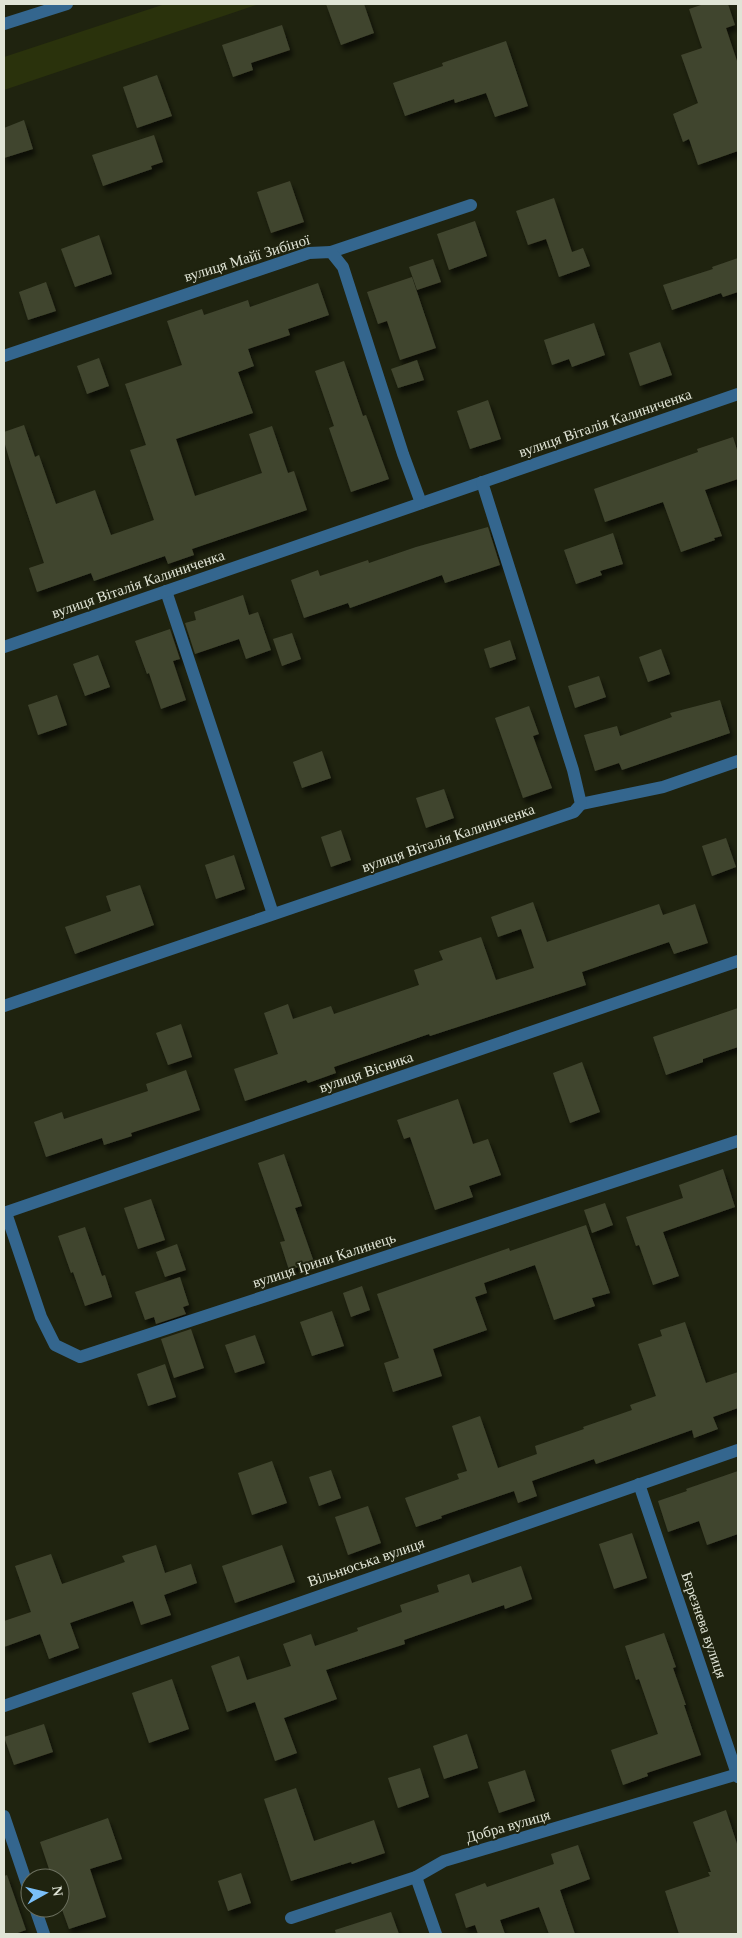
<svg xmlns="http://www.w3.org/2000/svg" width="742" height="1938" font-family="'Times New Roman',serif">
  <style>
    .green { fill: #2a320c }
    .building { fill: #40452f; filter: url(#shadow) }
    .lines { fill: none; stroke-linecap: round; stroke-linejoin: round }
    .service { stroke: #34668e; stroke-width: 12 }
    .minor { stroke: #34668e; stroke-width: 12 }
    .tertiary { stroke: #34668e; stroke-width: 12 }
    .labels { text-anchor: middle; stroke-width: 4; stroke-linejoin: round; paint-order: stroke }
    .street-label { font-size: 15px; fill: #e0e4d6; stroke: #1f230f }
  </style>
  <defs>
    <filter id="shadow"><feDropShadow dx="3" dy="5.5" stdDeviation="2.5" flood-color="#0009"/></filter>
  </defs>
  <rect width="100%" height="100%" fill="#1f230f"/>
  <polygon class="green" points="165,4 259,4 4,90 4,57"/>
  <g class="building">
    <polygon points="326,4 364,4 374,33 341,45"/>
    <polygon points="704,4 728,4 735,25 726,28 738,64 738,151 698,165 689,139 683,142 673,114 698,103 681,55 702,48 689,9"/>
    <polygon points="282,25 290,50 251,63 253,70 233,77 222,45"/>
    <polygon points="506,41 528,106 495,117 486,93 455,103 454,99 405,116 393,83 443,66 442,63"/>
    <polygon points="157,75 172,116 137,128 123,87"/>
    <polygon points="24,120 33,149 4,158 4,128"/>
    <polygon points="154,135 163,162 151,166 152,169 103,186 92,155"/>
    <polygon points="290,181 304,222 271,233 257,192"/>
    <polygon points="554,198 572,252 583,248 590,266 559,277 546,239 528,245 516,211"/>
    <polygon points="475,221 487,256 449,270 437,234"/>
    <polygon points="99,235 112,274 75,287 61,249"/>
    <polygon points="738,258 738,292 723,297 721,293 672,310 663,285 713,269 712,267"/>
    <polygon points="433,259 441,282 417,290 409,267"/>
    <polygon points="412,277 436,348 400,360 387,321 378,324 367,292"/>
    <polygon points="46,282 56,311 28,320 19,292"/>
    <polygon points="318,283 329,315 288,329 290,335 248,349 254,366 238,372 253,413 176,439 195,496 262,473 249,434 272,426 288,473 294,471 307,510 192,549 194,555 168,564 165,556 94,581 91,573 37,592 29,568 44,563 11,465 4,441 4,432 24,425 35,457 39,455 56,504 95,490 111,535 154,520 130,450 146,445 125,384 182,365 167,321 202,309 204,315 248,300 250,307"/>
    <polygon points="594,323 605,355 572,367 569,359 552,365 544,340"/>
    <polygon points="660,342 672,375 640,386 629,353"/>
    <polygon points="99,358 109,386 87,394 77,366"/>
    <polygon points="417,360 424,380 398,388 391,369"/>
    <polygon points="344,361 363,416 366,415 389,479 351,492 329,428 334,426 315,371"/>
    <polygon points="488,400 501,439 470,449 457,411"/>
    <polygon points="733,437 738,453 738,479 705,490 722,536 714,538 715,540 681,552 663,502 605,522 594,489 698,452 697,449"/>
    <polygon points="488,527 500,565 445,583 442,575 350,608 348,603 304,618 291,580 318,570 320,576 368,560 369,563 416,547"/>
    <polygon points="613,533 623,564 600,571 602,575 576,584 564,550"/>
    <polygon points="243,595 249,615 258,612 271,650 246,659 239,639 195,654 185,623 196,620 194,612"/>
    <polygon points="170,629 180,659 173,661 186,700 161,709 149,673 147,674 135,641"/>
    <polygon points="292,633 301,659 282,666 273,639"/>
    <polygon points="510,640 516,659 490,668 484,649"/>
    <polygon points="661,649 670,674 648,682 639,657"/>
    <polygon points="98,655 110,687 85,696 73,664"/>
    <polygon points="599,676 606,697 575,708 568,686"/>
    <polygon points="57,695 67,725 38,735 28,705"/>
    <polygon points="720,700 730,733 622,770 619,763 595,771 584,735 617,726 620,736 672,717 670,713"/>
    <polygon points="529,706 539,734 533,736 552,788 523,798 495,718"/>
    <polygon points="322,751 331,778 302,788 293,762"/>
    <polygon points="444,789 454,818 426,828 416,798"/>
    <polygon points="341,830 351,860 331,867 321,837"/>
    <polygon points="726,838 736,867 712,876 702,846"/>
    <polygon points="234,855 245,889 216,899 205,865"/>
    <polygon points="140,885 154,925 75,954 65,927 111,911 106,896"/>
    <polygon points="533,902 547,942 659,904 663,915 695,904 708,943 674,954 669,942 582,972 586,985 430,1036 429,1034 334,1067 336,1073 308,1083 306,1080 245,1101 234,1069 278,1054 264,1013 288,1004 293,1019 331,1006 334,1014 419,985 414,970 443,960 439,951 481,937 496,980 534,968 521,929 498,937 491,917"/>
    <polygon points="738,1008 738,1047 703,1059 703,1062 666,1075 653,1037"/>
    <polygon points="181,1024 192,1057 168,1065 156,1033"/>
    <polygon points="582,1062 600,1112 570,1123 553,1073"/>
    <polygon points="186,1070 200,1110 131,1133 132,1136 104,1145 102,1138 46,1157 34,1122 62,1112 64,1119 148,1091 146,1084"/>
    <polygon points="458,1099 473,1144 488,1139 501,1175 469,1186 473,1197 435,1210 410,1137 404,1139 397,1120"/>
    <polygon points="284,1154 302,1206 295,1208 314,1262 289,1270 280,1242 285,1241 258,1163"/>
    <polygon points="723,1169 735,1207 663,1232 679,1276 653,1285 639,1245 636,1246 626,1217 683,1198 679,1185"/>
    <polygon points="151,1199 165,1240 138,1249 124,1208"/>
    <polygon points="605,1203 613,1225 592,1233 584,1210"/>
    <polygon points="586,1225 610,1293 592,1298 595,1306 554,1320 535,1265 484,1283 487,1293 475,1297 487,1330 433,1349 442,1376 393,1392 384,1363 399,1358 377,1294 509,1248 510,1251"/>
    <polygon points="85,1227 102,1276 105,1275 112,1297 85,1306 73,1272 71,1273 58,1236"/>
    <polygon points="177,1244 186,1270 165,1277 156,1252"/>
    <polygon points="180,1277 189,1305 183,1307 186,1314 156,1324 154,1317 145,1320 135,1292"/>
    <polygon points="362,1286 370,1310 351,1317 343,1293"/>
    <polygon points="332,1311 344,1346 312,1356 300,1322"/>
    <polygon points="685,1322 706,1383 738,1372 738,1408 713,1417 718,1429 694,1438 692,1430 596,1464 594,1459 532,1481 537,1496 518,1503 514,1491 441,1516 442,1518 416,1527 405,1498 459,1479 457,1474 467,1471 452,1426 480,1416 498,1468 537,1454 535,1446 584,1429 583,1427 632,1410 630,1405 656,1396 638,1344 662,1336 660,1330"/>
    <polygon points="191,1329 204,1368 174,1378 161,1339"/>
    <polygon points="255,1335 265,1363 235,1373 225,1345"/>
    <polygon points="165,1364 176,1397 148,1406 137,1374"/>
    <polygon points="272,1461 287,1503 252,1515 238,1473"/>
    <polygon points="331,1470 341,1498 319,1506 309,1477"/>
    <polygon points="738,1471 738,1534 707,1545 699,1521 668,1532 658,1501 687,1491 686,1489"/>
    <polygon points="368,1506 381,1543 348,1555 335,1517"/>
    <polygon points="632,1533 647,1578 614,1589 599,1544"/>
    <polygon points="156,1545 165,1573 191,1564 197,1583 164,1595 171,1615 141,1625 133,1601 70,1623 79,1648 49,1659 40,1634 4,1647 4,1621 31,1612 15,1566 51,1554 62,1584 125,1562 122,1556"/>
    <polygon points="282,1545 295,1582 235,1603 222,1566"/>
    <polygon points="521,1566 532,1599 505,1609 504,1605 404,1640 405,1644 326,1670 337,1699 284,1718 297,1753 275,1761 255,1702 227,1712 211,1666 239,1656 247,1680 291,1666 283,1644 311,1634 315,1646 358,1631 357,1628 402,1612 400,1605 439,1592 437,1585 469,1574 472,1583"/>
    <polygon points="664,1633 676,1667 673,1668 686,1705 684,1705 701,1755 647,1773 648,1776 623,1785 611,1750 658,1734 639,1679 636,1680 625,1646"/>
    <polygon points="172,1679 189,1729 149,1743 132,1693"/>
    <polygon points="44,1724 53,1752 14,1765 4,1737"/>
    <polygon points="467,1734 478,1768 444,1779 433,1746"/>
    <polygon points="420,1768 429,1797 398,1808 388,1778"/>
    <polygon points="525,1770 535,1801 499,1813 488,1782"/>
    <polygon points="296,1788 314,1841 374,1820 385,1853 352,1864 351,1862 291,1881 264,1799"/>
    <polygon points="726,1810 738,1847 738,1934 679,1934 665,1891 710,1876 708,1872 711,1872 693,1822"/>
    <polygon points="108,1818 122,1859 90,1869 106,1917 69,1929 60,1904 60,1878 52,1878 40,1842"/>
    <polygon points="578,1845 590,1879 560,1890 575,1934 549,1934 539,1907 500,1920 505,1934 478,1934 475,1925 466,1928 455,1894 485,1883 487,1887 554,1864 551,1854"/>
    <polygon points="241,1873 251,1903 228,1911 218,1881"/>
    <polygon points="7,1875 26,1930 15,1934 4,1934 4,1876"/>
    <polygon points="391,1912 399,1934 336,1934 335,1930"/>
  </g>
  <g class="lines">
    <g class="service">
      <polyline points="331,252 471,205"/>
      <polyline points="581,804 663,787 738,761"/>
    </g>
    <g class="minor">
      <polyline points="4,356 309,253 331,252 343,267 403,454 421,503"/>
      <polyline points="166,591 273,914"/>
      <polyline points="4,647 738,394"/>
      <polyline points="4,1006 574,812 581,804 573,770 482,482"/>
      <polyline points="4,1213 738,961"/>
      <polyline points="6,1213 41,1317 55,1345 80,1357 738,1141"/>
      <polyline points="639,1484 738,1777"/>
      <polyline points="4,1706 738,1450"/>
      <polyline points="4,1816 30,1893"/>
      <polyline points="416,1877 436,1934"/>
      <polyline points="35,1908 44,1934"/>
      <polyline points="291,1918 416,1877 444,1861 738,1774"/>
    </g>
    <polyline class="tertiary" points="4,24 67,4"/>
  </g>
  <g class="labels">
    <g class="street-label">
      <text transform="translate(247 258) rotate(-17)" y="5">вулиця Майї Зибіної</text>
      <text transform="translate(605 423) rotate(-19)" y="5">вулиця Віталія Калиниченка</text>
      <text transform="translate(138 584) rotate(-19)" y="5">вулиця Віталія Калиниченка</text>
      <text transform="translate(448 838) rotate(-19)" y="5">вулиця Віталія Калиниченка</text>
      <text transform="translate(366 1072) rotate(-19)" y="5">вулиця Вісника</text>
      <text transform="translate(324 1260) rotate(-18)" y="5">вулиця Ірини Калинець</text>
      <text transform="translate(366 1562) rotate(-19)" y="5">Вільнюська вулиця</text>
      <text transform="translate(704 1625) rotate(71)" y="5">Березнева вулиця</text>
      <text transform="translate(508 1826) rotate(-16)" y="5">Добра вулиця</text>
    </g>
  </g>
  <rect width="742" height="1938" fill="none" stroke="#e0e4d6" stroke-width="10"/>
  <g transform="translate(45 1893) rotate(82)"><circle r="24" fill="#1f230f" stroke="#6c705f"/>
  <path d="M0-4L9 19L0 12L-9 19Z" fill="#7abff8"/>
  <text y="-8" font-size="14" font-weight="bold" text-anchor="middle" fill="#e0e4d6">N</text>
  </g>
</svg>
